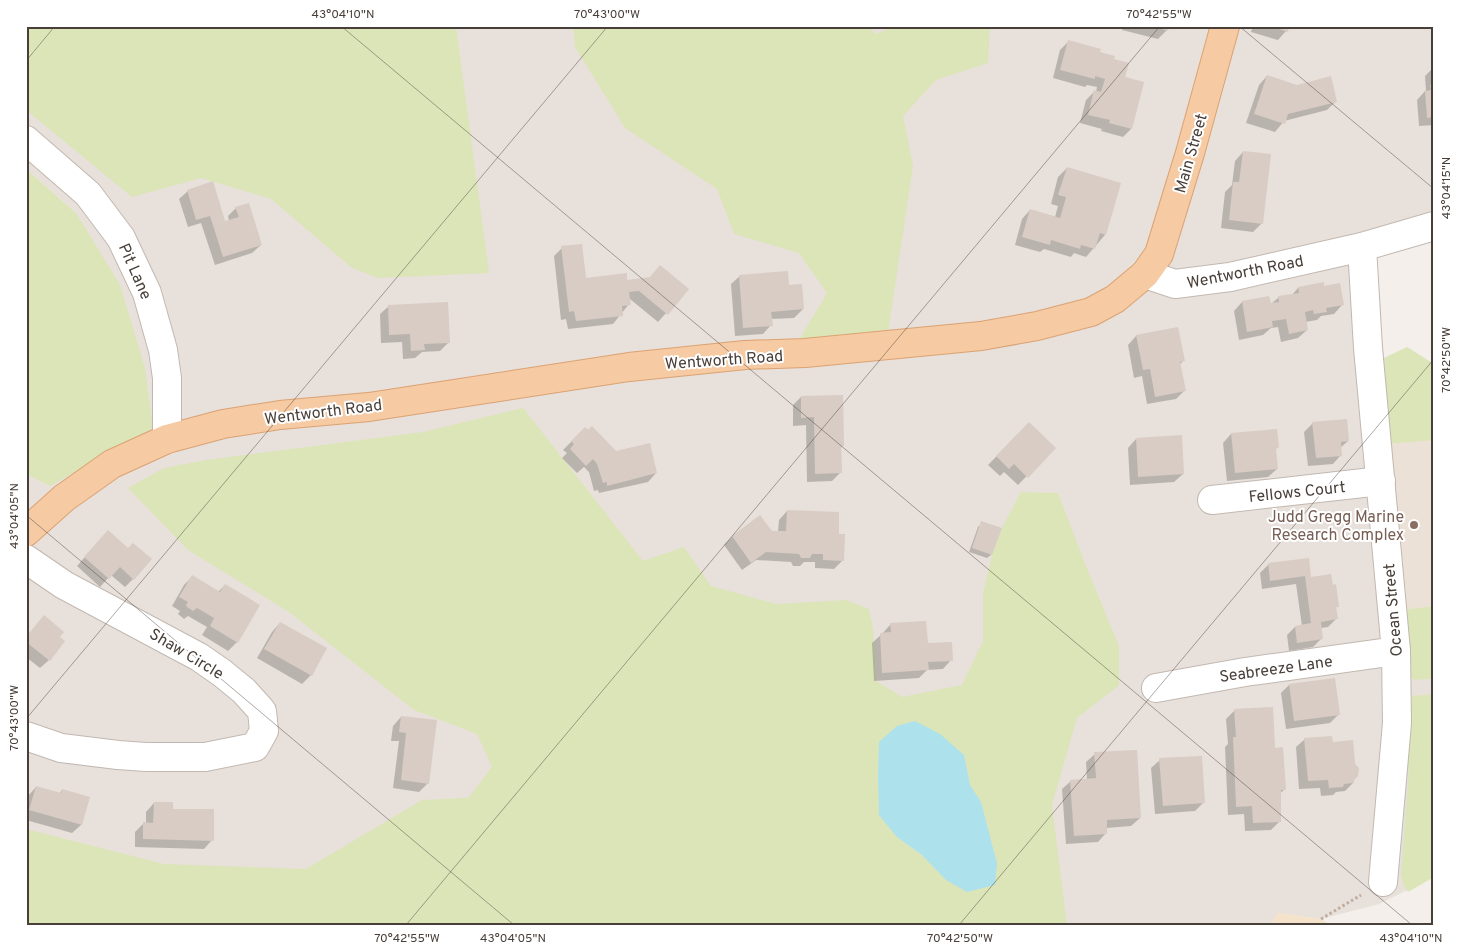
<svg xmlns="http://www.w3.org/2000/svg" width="1460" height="951" font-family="Overpass,sans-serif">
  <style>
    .residential { fill: #e8e0da }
    .education { fill: #ece1d6 }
    .green { fill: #dce5b8; fill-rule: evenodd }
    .sand { fill: #f5e2cb }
    .parking { fill: #e3e1df }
    .water { fill: #ade1eb }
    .shadow { fill: #0003 }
    .building { fill: #d8ccc4 }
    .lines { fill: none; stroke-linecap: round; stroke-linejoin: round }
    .minor-casing { stroke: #c2b8b1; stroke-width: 30 }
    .major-casing { stroke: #dba273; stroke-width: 30 }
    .path { stroke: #c0ada1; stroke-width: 3; stroke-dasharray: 2.5 2.5; stroke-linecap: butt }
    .minor { stroke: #fff; stroke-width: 28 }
    .major { stroke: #f6caa2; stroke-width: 28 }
    .ticks { fill: none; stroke: #483f39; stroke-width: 1; stroke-opacity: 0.45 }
    .education-dot { fill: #8d6e63; stroke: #fff; stroke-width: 2 }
    .labels { text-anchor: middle; stroke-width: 4; stroke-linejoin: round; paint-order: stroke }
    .street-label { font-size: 16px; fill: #483f39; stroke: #fff }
    .education-label { font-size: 16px; fill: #785e54; stroke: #fff; text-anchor: end }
    .neatline { fill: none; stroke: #483f39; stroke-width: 2 }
    .ticks-label { font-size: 12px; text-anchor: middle; fill: #483f39 }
  </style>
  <rect width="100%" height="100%" fill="#f4efeb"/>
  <polygon class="residential" points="26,26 1434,26 1434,235 1373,254 1384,358 1401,610 1434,606 1434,877 1379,904 1321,919 1278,913 1270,925 26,925 26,474 50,486 76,213 26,169"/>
  <polygon class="education" points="1434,439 1434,606 1401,610 1388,444"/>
  <g class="green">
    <polygon points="26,26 456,26 489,273 378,278 352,268 271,199 201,178 132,197 26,110"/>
    <polygon points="573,26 868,26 876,34 895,26 990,26 988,63 936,80 903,116 913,166 888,333 799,340 827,293 799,253 734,234 717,189 625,128 575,47"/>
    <polygon points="26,169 76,213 120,285 145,368 153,428 50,486 26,474"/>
    <polygon points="1407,347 1429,361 1434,362 1434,440 1388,444 1384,358"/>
    <path d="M523,408l120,153 41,-14 27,39 65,18 70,-4 23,9 4,20 3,52 26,16 60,-12 21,-44v-47l9,-39 10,-27 19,-36 37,1 26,68 35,85v39l-42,33 -25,87 15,120h-1041v-96l138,35 142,5 116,-69 46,-2 24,-31 -15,-33 -63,-24 -125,-98 -101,-62 -60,-62 36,-20 42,-8 217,-28zM964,755l6,30 11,17 16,61 -51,17 -24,-25 -25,-18z"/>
    <polygon points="1434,606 1434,678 1416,680 1410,677 1401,610"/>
    <polygon points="1434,694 1434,877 1408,892 1403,884 1401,874 1412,696"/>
  </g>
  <polygon class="sand" points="1278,913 1321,919 1330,925 1270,925"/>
  <polygon class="parking" points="1399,770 1409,770 1401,874 1393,872"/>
  <polygon class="water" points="915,721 940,734 964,755 970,785 981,802 997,863 995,885 967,892 946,880 922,855 897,837 879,815 878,777 879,742 897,726"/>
  <g class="shadow">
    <polygon points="1123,26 1168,26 1167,30 1158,39 1122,30"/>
    <polygon points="1253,26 1288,26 1286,31 1278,40 1251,32"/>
    <polygon points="1068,42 1112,60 1123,78 1131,129 1123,137 1101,131 1102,129 1080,123 1086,100 1094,92 1096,92 1097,87 1087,85 1085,87 1053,78 1060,50"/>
    <polygon points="1434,67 1434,125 1419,126 1417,100 1426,90 1425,76"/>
    <polygon points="1267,76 1336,101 1327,110 1284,121 1275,132 1246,123 1259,85"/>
    <polygon points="1243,152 1262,223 1253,232 1221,228 1225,192 1232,185 1235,161"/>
    <polygon points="1067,168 1105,235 1086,257 1074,253 1071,257 1044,249 1040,252 1015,245 1022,219 1030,210 1055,217 1058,206 1051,204 1058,177"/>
    <polygon points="188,191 224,222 229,221 228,216 236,208 261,245 252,253 215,265 201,223 188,227 179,199"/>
    <polygon points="562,248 585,280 687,290 658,322 630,299 629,299 629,304 613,324 568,329 566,319 561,320 554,256"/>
    <polygon points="740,276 788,286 803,309 794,318 771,319 771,325 763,334 735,336 731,284"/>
    <polygon points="1323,287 1342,305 1334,314 1321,316 1317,320 1305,322 1307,330 1298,338 1281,342 1278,327 1271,328 1263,335 1239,340 1234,311 1242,302 1268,298 1270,305 1279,297 1292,295 1298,288"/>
    <polygon points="389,306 448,343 440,351 422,352 415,358 403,359 402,342 381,343 380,314"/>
    <polygon points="1136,336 1184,360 1179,365 1185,390 1176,399 1147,404 1142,376 1134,378 1128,345"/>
    <polygon points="801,397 843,445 840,449 840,473 832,481 807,482 806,425 793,426 793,405"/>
    <polygon points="1029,423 1054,448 1018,485 1004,472 1000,476 988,465"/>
    <polygon points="1313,423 1348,441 1340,448 1341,455 1333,464 1308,466 1304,432"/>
    <polygon points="585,428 616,452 656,473 648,482 599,493 598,490 594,491 589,472 584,467 577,473 562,458 567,453 563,450"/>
    <polygon points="1231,434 1275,450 1277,469 1268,477 1227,481 1223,443"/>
    <polygon points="1136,439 1183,474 1174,482 1130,485 1128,448"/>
    <polygon points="787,511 837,535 843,560 834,569 815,568 815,562 804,562 800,566 793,566 791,562 756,560 742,570 724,545 732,537 760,517 771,532 778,532 779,520"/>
    <polygon points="982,523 991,555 987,558 969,552 978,527"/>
    <polygon points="100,540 133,579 125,587 111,575 100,587 77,566"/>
    <polygon points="1308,559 1310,578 1332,587 1337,606 1335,609 1336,619 1328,627 1321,628 1322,638 1313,647 1289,651 1287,635 1295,627 1302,626 1296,584 1262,589 1260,573 1268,565"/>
    <polygon points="192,577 218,592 225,585 237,642 228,651 202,635 207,627 188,616 184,619 178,614 180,611 172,606 184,585"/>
    <polygon points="280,623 311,675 302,684 257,658 272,632"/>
    <polygon points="891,624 926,644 951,660 943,669 927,670 919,678 874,681 872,643 882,634"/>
    <polygon points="26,637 49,660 40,668 26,657"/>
    <polygon points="1289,685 1338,715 1330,723 1286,729 1281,693"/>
    <polygon points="1235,710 1274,749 1284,790 1279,794 1279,822 1271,830 1245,831 1244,814 1228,815 1225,747 1228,744 1226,719"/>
    <polygon points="401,717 428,783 419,792 393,788 399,741 391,741 393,726"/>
    <polygon points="1305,739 1331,743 1353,780 1353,783 1345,791 1336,792 1333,795 1321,796 1320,788 1299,789 1296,747"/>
    <polygon points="1095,754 1140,818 1131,826 1106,828 1106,833 1098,842 1066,844 1062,789 1071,781 1087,780 1086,762"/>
    <polygon points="1160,760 1204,802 1195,811 1155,814 1151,768"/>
    <polygon points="36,787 59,794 62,790 88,798 81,825 72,833 26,820 28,796"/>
    <polygon points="154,803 172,810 212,840 204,849 135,847 135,832 143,824 146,824 146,812"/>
  </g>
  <g class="building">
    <polygon points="1152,26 1169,26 1168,31"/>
    <polygon points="1270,26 1289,26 1288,32"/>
    <polygon points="1068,40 1101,49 1100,52 1115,56 1114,59 1129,63 1125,77 1144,82 1132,129 1109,123 1110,120 1088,115 1094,90 1101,92 1105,79 1095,76 1095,79 1060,70"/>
    <polygon points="1267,75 1297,85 1331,76 1337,102 1288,114 1285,124 1254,114"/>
    <polygon points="1434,84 1434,117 1427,118 1425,91 1431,90 1430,85"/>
    <polygon points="1243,151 1271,154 1263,224 1229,220 1233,182 1239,182"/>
    <polygon points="1067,167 1121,183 1106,235 1100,233 1095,249 1081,245 1080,249 1051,240 1050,245 1022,237 1030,209 1060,218 1066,197 1058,195"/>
    <polygon points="213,181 225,221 239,217 235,207 249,203 262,245 223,257 210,216 196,220 187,190"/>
    <polygon points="582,244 586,278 627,273 627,280 650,277 660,265 689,289 668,315 639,291 629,292 631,305 622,306 623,316 576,321 574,311 569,312 561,246"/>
    <polygon points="788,271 789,285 802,284 804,309 771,312 773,326 743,328 739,275"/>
    <polygon points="1324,282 1324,286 1340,283 1344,305 1326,308 1327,312 1314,314 1313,310 1305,312 1308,330 1289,334 1286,319 1272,321 1273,327 1247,332 1242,301 1269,296 1271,303 1279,302 1278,296 1299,293 1298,287"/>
    <polygon points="448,302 450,343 424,344 425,350 411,351 410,334 389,335 388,305"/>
    <polygon points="1178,327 1185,361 1180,362 1186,391 1155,397 1150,369 1143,370 1136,335"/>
    <polygon points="843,395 844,446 841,446 842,473 815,474 814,417 801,418 801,396"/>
    <polygon points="1347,419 1349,441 1341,442 1342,456 1316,458 1312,422"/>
    <polygon points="1029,422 1056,448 1028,478 1014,464 1009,469 996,456"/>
    <polygon points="592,426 616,451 650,443 657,473 607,486 607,482 603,483 597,464 593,459 586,466 570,449 574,444 571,441 585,427 588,430"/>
    <polygon points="1277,429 1279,447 1276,449 1278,469 1235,473 1231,433"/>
    <polygon points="1182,435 1184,474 1138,477 1136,438"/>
    <polygon points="787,510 839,512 839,534 845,534 844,561 823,560 823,554 812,554 810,558 801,558 799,554 766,552 751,563 732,536 760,515 772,531 786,531"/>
    <polygon points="981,521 1002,528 992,555 972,548"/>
    <polygon points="108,530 128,548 133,543 152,559 134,580 120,567 109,579 84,557"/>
    <polygon points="1309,558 1311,577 1331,574 1333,585 1336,584 1339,607 1336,607 1338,619 1321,622 1323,639 1297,643 1295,626 1311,623 1305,576 1270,581 1268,563"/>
    <polygon points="192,575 220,592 225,584 260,605 238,643 210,626 214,618 197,608 193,611 187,607 186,605 188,602 179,597"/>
    <polygon points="44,615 64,632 60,637 65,641 50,661 26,642 26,637"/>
    <polygon points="926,621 928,643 952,642 953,661 928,662 929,670 882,673 880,633 891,632 890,623"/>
    <polygon points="280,622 327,648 312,676 264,649"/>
    <polygon points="1335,678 1340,715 1294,721 1289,684"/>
    <polygon points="1273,707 1275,748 1283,747 1286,790 1281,790 1281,822 1253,823 1252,806 1236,807 1233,737 1236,737 1234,709"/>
    <polygon points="401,716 437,720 429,784 401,780 406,733 399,732"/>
    <polygon points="1332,736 1333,742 1353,740 1355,764 1359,768 1358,776 1354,780 1354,783 1344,784 1343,787 1329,788 1328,780 1308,781 1304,738"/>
    <polygon points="1137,750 1141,818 1107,820 1107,834 1074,836 1070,780 1096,778 1094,752"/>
    <polygon points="1202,756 1205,803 1163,806 1159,758"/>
    <polygon points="36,786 61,793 62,789 90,797 82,825 29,810"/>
    <polygon points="154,802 173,802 173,809 214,809 214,841 143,839 143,822 153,823"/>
  </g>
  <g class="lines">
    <defs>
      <g id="minor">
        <polyline points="26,140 88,194 121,238 147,293 163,350 167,378 167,439"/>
        <polyline points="1362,247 1368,348 1396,651 1397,723 1383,882"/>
        <polyline points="1145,274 1175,284 1230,277 1362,247 1434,226"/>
        <polyline points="1212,500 1381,481"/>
        <polyline points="26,559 64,585 199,657 222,673 244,691 262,711 264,731 255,747 205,757 146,757 118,755 61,748 26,736"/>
        <polyline points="1156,688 1245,672 1396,651"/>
      </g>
      <polyline id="major" points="26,532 64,498 112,464 167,439 223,424 280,415 369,407 629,367 745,355 805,353 981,336 1037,326 1091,312 1115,299 1145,274 1159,254 1190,153 1225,26"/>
    </defs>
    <use href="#minor" class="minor-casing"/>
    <use href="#major" class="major-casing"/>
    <polyline class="path" points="1321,919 1361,895"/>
    <use href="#minor" class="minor"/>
    <use href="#major" class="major"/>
  </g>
  <path class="ticks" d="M341,26l1071,899M1239,26l195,163M26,61l29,-35M26,515l488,410M26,719l582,-693M406,925l754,-899M959,925l475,-566"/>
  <circle class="education-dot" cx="1414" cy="525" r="5"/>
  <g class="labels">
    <g class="street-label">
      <text transform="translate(1190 153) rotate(-74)" y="6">Main Street</text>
      <text transform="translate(136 271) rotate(66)" y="6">Pit Lane</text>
      <text transform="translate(1245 271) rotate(-11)" y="6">Wentworth Road</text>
      <text transform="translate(724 359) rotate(-4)" y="6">Wentworth Road</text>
      <text transform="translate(323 411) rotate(-7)" y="6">Wentworth Road</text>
      <text transform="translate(1297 491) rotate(-6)" y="6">Fellows Court</text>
      <text transform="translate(1392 610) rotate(-95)" y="6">Ocean Street</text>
      <text transform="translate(187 653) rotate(31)" y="6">Shaw Circle</text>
      <text transform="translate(1276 668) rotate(-8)" y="6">Seabreeze Lane</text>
    </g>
    <g class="education-label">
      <text x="1404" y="522">Judd Gregg Marine<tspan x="1404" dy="18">Research Complex</tspan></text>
    </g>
  </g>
  <rect width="1460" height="951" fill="none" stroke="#ffffff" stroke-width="55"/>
  <rect x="28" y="28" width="1404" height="896" class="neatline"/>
  <g class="ticks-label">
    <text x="343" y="18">43°04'10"N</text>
    <text x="607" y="18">70°43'00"W</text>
    <text x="1159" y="18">70°42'55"W</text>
    <text transform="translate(1446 188) rotate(-90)" y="4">43°04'15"N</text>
    <text transform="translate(1446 360) rotate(-90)" y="4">70°42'50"W</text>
    <text transform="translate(14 516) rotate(-90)" y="4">43°04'05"N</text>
    <text transform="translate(14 718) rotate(-90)" y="4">70°43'00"W</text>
    <text x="407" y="942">70°42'55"W</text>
    <text x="513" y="942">43°04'05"N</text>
    <text x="960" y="942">70°42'50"W</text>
    <text x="1411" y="942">43°04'10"N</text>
  </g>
</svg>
